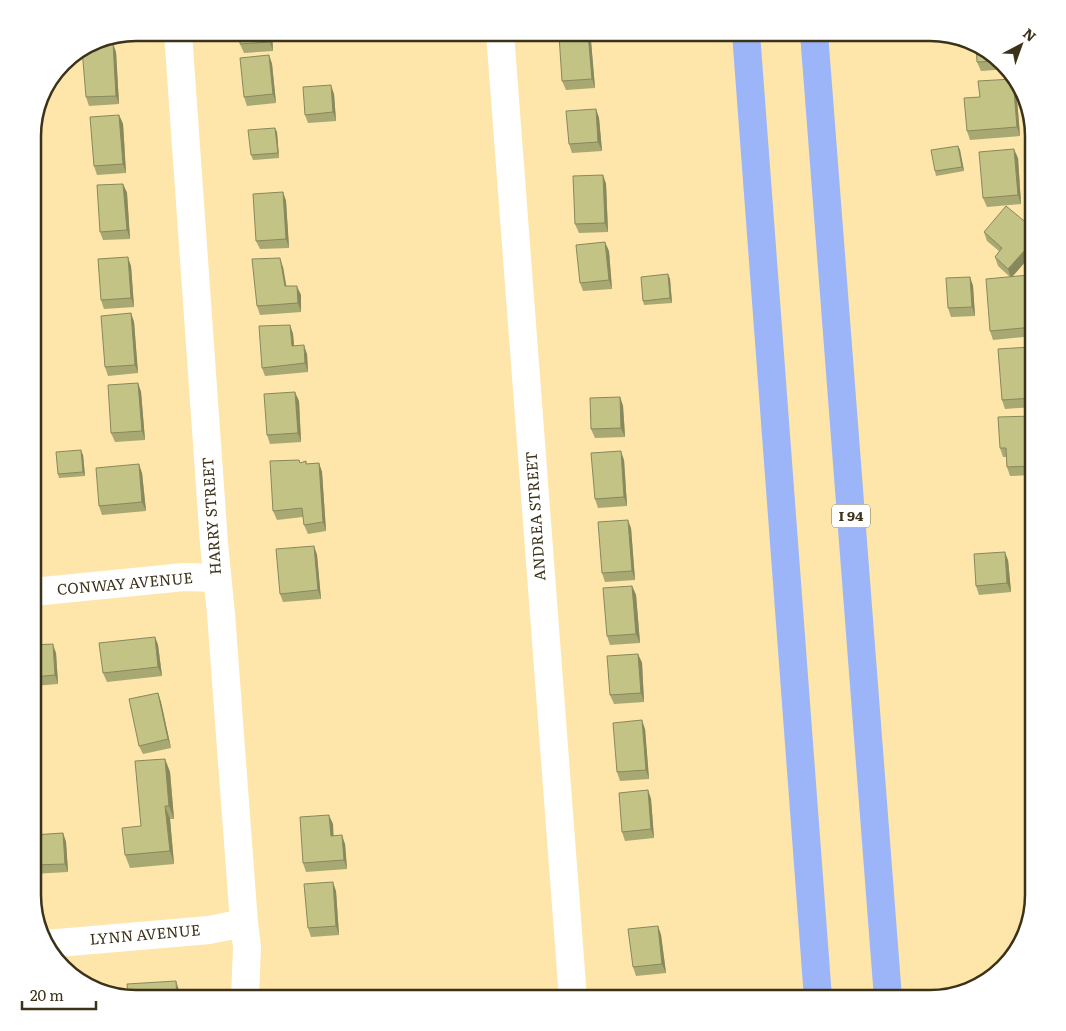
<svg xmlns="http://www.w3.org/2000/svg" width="1066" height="1031" font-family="Literata,serif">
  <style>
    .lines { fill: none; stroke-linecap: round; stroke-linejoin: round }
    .minor { stroke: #fff; stroke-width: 28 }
    .highway { stroke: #9bb5f8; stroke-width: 28 }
    .wall { fill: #a8a872 }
    .shaded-wall { fill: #88885d }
    .building { fill: #c3c385; stroke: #88885d }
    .labels { text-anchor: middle; stroke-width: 5; stroke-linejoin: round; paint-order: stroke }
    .shield { fill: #fff; stroke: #76705f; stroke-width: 1 }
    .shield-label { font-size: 14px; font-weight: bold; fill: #3c321a }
    .street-label { font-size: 15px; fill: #3c321a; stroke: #fff }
    .rim { fill: none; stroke: #3c321a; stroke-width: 2.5 }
  </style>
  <rect width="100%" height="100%" fill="#fee5a9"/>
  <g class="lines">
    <g class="minor">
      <polyline points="178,33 214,543 221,614 244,923 247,947 245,998"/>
      <polyline points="500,33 573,998"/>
      <polyline points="33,592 184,577 217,578"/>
      <polyline points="46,944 209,930 244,923"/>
    </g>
    <g class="highway">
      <polyline points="746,33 818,998"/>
      <polyline points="814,33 888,998"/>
    </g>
  </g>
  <g class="wall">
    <polygon points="272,33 273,51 244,53 240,44"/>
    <polygon points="588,33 591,41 595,88 566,90 562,81"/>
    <polygon points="976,44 1008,68 1009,69 981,71 977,62"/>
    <polygon points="116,52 119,104 89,106 86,97"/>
    <polygon points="269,55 272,64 276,103 247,106 244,97"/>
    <polygon points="1013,79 1016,87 1020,136 970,140 967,131"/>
    <polygon points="334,94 336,121 308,123 305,115"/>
    <polygon points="596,109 599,118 602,151 572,153 569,144"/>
    <polygon points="119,115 123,124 126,173 97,175 94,166"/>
    <polygon points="277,132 279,158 253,160 251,155"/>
    <polygon points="958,146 960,150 964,171 936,176 935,171"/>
    <polygon points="1018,158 1021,204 987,207 983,198"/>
    <polygon points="603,175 606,184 608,232 579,233 575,224"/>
    <polygon points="123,184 127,193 130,239 103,240 100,232"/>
    <polygon points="283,192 286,201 289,248 260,249 256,241"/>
    <polygon points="1034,229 1034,252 1012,277 1033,284 1034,294 1034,336 993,340 990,331 1010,277 998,266 995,257 999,251 987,241 984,232"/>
    <polygon points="609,251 612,289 583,291 580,283"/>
    <polygon points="131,266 134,307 104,309 101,300"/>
    <polygon points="283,267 286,286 301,295 301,312 260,315 257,306"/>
    <polygon points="668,274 670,279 672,303 644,305 643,301"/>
    <polygon points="970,277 973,286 975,316 951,317 948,308"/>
    <polygon points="131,313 134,322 138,373 108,376 105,367"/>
    <polygon points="290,325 293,334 294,346 307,354 308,372 265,376 262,368"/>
    <polygon points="1033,356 1034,407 1005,409 1002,400"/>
    <polygon points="138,383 141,392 145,440 115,442 111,433"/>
    <polygon points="620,397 623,406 625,437 595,438 591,429"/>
    <polygon points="299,401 301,442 270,444 267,435"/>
    <polygon points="1034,416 1034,475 1010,476 1007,467 1006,457 1003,457 1000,448"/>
    <polygon points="83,455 85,476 59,478 58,474"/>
    <polygon points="624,460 627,506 598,508 595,499"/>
    <polygon points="306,461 307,464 319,463 322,472 326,531 308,534 304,525 303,517 277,520 273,511 300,463"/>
    <polygon points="142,473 146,511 102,515 99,506"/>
    <polygon points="631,528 635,580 605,582 602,573"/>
    <polygon points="314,546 317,555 321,599 283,602 280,594"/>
    <polygon points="1008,560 1011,592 979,595 976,586"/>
    <polygon points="1034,561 1034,616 1033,616 1029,607"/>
    <polygon points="632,586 636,595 640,643 610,645 607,636"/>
    <polygon points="155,637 158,645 162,676 107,682 103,673"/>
    <polygon points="33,645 56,653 58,684 33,686"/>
    <polygon points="638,654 642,663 644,702 614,704 610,695"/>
    <polygon points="158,693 161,702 171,748 143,754 139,746"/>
    <polygon points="645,729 649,779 620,781 617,772"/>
    <polygon points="165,759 170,772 174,819 170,819 174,864 130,868 125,855 141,826"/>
    <polygon points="648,790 651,799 654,838 625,841 622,832"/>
    <polygon points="333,824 333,836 345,844 347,869 306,872 303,863"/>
    <polygon points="63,833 66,842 68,872 33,874 33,835"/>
    <polygon points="336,891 339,935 311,937 308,928"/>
    <polygon points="658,926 661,935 666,973 636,976 633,967"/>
  </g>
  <g class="shaded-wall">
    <polygon points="269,33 272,33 273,51 270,42"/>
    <polygon points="588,33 591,41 595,88 592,79"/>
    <polygon points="113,43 116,52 119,104 116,96"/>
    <polygon points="269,55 272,64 276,103 273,94"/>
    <polygon points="1013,79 1016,87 1020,136 1017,127"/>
    <polygon points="331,85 334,94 336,121 333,112"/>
    <polygon points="596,109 599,118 602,151 598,142"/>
    <polygon points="119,115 123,124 126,173 123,164"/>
    <polygon points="275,128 277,132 279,158 278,153"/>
    <polygon points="958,146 960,150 964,171 962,167"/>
    <polygon points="1014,149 1018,158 1021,204 1018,195"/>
    <polygon points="603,175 606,184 608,232 605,223"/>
    <polygon points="123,184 127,193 130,239 127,230"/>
    <polygon points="283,192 286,201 289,248 286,239"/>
    <polygon points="1034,240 1034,252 1011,278 1008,269"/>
    <polygon points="605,242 609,251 612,289 609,280"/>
    <polygon points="128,257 131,266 134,307 131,298"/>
    <polygon points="280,258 283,267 288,295 285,286"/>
    <polygon points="668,274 670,279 672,303 670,298"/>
    <polygon points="1029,275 1033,284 1034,294 1034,320"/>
    <polygon points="970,277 973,286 975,316 972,307"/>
    <polygon points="297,286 301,295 301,312 298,303"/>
    <polygon points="131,313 134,322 138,373 135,365"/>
    <polygon points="290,325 293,334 295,355 292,346"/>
    <polygon points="304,345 307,354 308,372 305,363"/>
    <polygon points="1030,347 1033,356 1034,398"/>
    <polygon points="138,383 141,392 145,440 142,431"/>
    <polygon points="295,392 299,401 301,442 298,433"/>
    <polygon points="620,397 623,406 625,437 621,428"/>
    <polygon points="81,450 83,455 85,476 83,472"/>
    <polygon points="621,451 624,460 627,506 624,497"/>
    <polygon points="319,463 322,472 326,531 323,522"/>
    <polygon points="139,464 142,473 146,511 142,502"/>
    <polygon points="628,520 631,528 635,580 632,571"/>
    <polygon points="314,546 317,555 321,599 318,590"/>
    <polygon points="1005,552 1008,560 1011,592 1007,583"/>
    <polygon points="632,586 636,595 640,643 636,634"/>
    <polygon points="155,637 158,645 162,676 158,667"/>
    <polygon points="53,644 56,653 58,684 55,675"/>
    <polygon points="638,654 642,663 644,702 641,693"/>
    <polygon points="158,693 161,702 171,748 168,739"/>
    <polygon points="642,720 645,729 649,779 646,770"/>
    <polygon points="165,759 170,772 174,819 169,806"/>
    <polygon points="648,790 651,799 654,838 651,829"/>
    <polygon points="165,806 170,819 174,864 170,851"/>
    <polygon points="329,815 333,824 334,845 331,836"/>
    <polygon points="63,833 66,842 68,872 65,864"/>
    <polygon points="342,835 345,844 347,869 344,860"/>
    <polygon points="333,882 336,891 339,935 336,926"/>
    <polygon points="658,926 661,935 666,973 662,964"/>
    <polygon points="176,981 179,990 180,998 177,998"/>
  </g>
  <g class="building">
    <polygon points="240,33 269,33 270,42 240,44"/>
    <polygon points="588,33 592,79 562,81 559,35"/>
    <polygon points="113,43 116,96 86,97 82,49 90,45"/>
    <polygon points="976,44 999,61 977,62"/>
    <polygon points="269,55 273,94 244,97 240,58"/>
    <polygon points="1013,79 1017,127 967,131 964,98 980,97 978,81"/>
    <polygon points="331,85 333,112 305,115 303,87"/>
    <polygon points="596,109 598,142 569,144 566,111"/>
    <polygon points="119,115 123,164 94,166 90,117"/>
    <polygon points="275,128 278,153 251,155 248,130"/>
    <polygon points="958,146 962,167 935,171 931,150"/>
    <polygon points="1014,149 1018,195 983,198 979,152"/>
    <polygon points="603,175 605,223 575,224 573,176"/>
    <polygon points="123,184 127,230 100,232 97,185"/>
    <polygon points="283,192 286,239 256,241 253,194"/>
    <polygon points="1006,206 1034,229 1034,240 1008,269 995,257 1002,248 984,232"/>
    <polygon points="605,242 609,280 580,283 576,245"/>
    <polygon points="128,257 131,298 101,300 98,259"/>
    <polygon points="280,258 285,286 297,286 298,303 257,306 252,259"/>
    <polygon points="668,274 670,298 643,301 641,277"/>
    <polygon points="1029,275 1034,327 990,331 986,279"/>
    <polygon points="970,277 972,307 948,308 946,278"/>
    <polygon points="131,313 135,365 105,367 101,316"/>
    <polygon points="290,325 292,346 304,345 305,363 262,368 259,326"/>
    <polygon points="1030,347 1033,398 1002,400 998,349"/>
    <polygon points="138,383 142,431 111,433 108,385"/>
    <polygon points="295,392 298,433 267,435 264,394"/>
    <polygon points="620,397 621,428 591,429 590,398"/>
    <polygon points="1034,416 1034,466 1007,467 1006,448 1000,448 998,417"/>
    <polygon points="81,450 83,472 58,474 56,452"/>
    <polygon points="621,451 624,497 595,499 591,453"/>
    <polygon points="299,460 300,463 306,461 306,464 319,463 323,522 304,525 302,508 273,511 270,461"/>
    <polygon points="139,464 142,502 99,506 96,468"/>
    <polygon points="628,520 632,571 602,573 598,522"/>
    <polygon points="314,546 318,590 280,594 276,549"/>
    <polygon points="1005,552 1007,583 976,586 974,554"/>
    <polygon points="1034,561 1034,607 1029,607 1026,562"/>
    <polygon points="632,586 636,634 607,636 603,588"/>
    <polygon points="155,637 158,667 103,673 99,643"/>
    <polygon points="53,644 55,675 33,677 33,645"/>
    <polygon points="638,654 641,693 610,695 607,656"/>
    <polygon points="158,693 168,739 139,746 129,699"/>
    <polygon points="642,720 646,770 617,772 613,723"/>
    <polygon points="165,759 169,806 165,806 170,851 125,855 122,828 141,826 135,761"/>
    <polygon points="648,790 651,829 622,832 619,793"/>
    <polygon points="329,815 331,836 342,835 344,860 303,863 300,817"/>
    <polygon points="63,833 65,864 33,865 33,835"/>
    <polygon points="333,882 336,926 308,928 304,884"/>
    <polygon points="658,926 662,964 633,967 628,929"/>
    <polygon points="176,981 177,998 136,998 128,997 127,984"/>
    <polygon points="663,992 664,998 634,998 634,994"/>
  </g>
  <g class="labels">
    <rect class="shield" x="832" y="504.5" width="38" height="23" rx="4"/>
    <g class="shield-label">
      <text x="851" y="521">I 94</text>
    </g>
    <g class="street-label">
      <text transform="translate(212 516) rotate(-94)" y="5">HARRY STREET</text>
      <text transform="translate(536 516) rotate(-94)" y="5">ANDREA STREET</text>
      <text transform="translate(125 584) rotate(-5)" y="5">CONWAY AVENUE</text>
      <text transform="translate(145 935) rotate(-5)" y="5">LYNN AVENUE</text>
    </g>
  </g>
  <path d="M0 0H1066V1031H0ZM136 41H930A95 95 0 0 1 1025 136V895A95 95 0 0 1 930 990H136A95 95 0 0 1 41 895V136A95 95 0 0 1 136 41Z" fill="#fff" fill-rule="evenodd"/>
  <path class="rim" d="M136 41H930A95 95 0 0 1 1025 136V895A95 95 0 0 1 930 990H136A95 95 0 0 1 41 895V136A95 95 0 0 1 136 41Z"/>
  <g transform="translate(1021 45) rotate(41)" stroke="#ffffff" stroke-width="4" paint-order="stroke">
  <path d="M0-4L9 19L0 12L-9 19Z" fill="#3c321a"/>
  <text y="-8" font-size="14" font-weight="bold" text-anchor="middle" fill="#3c321a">N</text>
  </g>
  <path d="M22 1001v8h74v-8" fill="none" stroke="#3c321a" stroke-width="2.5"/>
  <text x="30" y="1001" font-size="15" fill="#3c321a" stroke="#ffffff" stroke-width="4" paint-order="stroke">20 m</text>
</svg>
